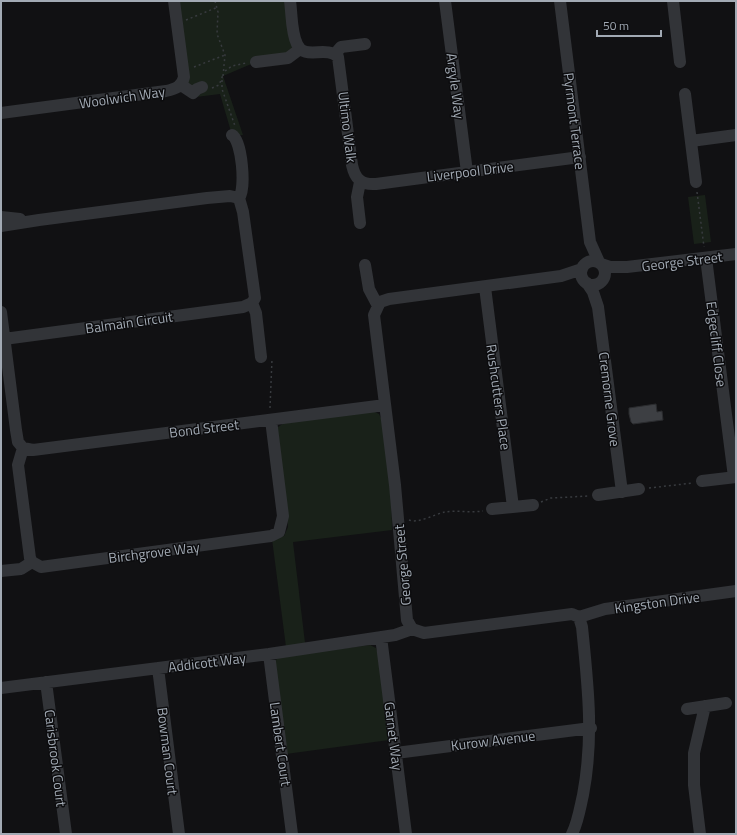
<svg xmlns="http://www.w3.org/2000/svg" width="737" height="835" font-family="'Titillium Web',sans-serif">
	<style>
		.green { fill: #192119 }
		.building { fill: #3d3f43; stroke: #2b2c2f }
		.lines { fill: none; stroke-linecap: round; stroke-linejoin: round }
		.path { stroke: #383b3f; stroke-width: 1.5; stroke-dasharray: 2 3; stroke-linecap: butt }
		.minor { stroke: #323438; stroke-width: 12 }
		.labels { text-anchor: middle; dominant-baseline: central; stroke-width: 3; stroke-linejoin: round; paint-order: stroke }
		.street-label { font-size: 14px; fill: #a2aab4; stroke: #0c0c0e }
	</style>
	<rect width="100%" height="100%" fill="#111113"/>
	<path class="green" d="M175 1H290L300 49 256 62 223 76 243 135H232L220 94 196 97 187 83Z
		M705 195 711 242 694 244 688 197Z
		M371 410 379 414 382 420 391 484 392 530 293 542 305 643 286 647 272 539 284 536 288 527 276 433 278 427 284 423Z
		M370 645 376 648 378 655 389 740 286 754 273 665 278 657Z"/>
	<path class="building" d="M656 404 657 412 662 411 663 420 633 424 631 422 629 414V408Z"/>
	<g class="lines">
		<path class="path" d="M215 1 218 12 217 34 225 55 223 76
			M186 20 218 7
			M194 67 225 55
			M225 71 232 66 246 63
			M222 80V89L235 126
			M212 88 219 85 223 75
			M697 192 704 247
			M270 408 272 359
			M649 488 693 483
			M541 502 551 498 589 496
			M409 520C418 524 435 514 445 512 457 510 470 513 483 511"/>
		<path class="minor" d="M290 1C292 14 291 32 297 44 304 61 326 45 338 57L352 165C355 179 361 185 376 184L580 157
			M445 1 467 172
			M560 1 590 242 599 262
			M673 1 680 62
			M335 54 341 47 365 44
			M256 62 288 58 300 49
			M181 85 193 93 197 89 202 87
			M685 94 696 182
			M1 113 166 91C175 89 182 87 184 77L174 1
			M232 135C242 141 246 188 239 198
			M691 141 736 135
			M1 217 20 219
			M360 223 357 197 360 182
			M1 226 39 220 207 198 230 196 239 198 243 212 255 298 252 303 243 307 4 339
			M706 258 734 477
			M581 273a12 12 0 1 1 24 0a12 12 0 1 1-24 0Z
			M601 264 610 267H627L736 254
			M365 265 369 289 378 306
			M587 283 593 292 598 307 622 492
			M485 287 513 507
			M252 303 256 313 261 357
			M1 312 16 430 18 442 23 448
			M23 448 18 465 30 558 32 562 41 567 271 536 279 532 283 516 271 420
			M23 448 33 450 385 405
			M702 481 736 477
			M598 495 639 489
			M492 509 533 505
			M1 571 21 569 32 562
			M579 617 605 609 736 591
			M381 637 406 834
			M269 654 292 834
			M158 668 179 834
			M46 682 66 834
			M1 688 269 654 395 635 412 629
			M687 709 726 703
			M396 753 591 728
			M572 834C578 822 580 808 583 795 594 737 588 686 582 627L579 617 572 614 424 633 412 629 407 620 395 485 374 315 380 302 389 299 561 276 582 269
			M700 834 694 785V753L705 706"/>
	</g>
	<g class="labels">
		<g class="street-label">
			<text transform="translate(456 86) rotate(83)">Argyle Way</text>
			<text transform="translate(122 97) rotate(-8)">Woolwich Way</text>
			<text transform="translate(575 121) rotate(83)">Pyrmont Terrace</text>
			<text transform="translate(348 127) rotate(83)">Ultimo Walk</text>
			<text transform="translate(470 171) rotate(-7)">Liverpool Drive</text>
			<text transform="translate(682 261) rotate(-7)">George Street</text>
			<text transform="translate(129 322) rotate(-8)">Balmain Circuit</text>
			<text transform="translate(717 344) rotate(83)">Edgecliff Close</text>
			<text transform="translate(499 397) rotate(82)">Rushcutters Place</text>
			<text transform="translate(610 399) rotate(83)">Cremorne Grove</text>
			<text transform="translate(204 428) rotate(-7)">Bond Street</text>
			<text transform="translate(154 552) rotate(-7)">Birchgrove Way</text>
			<text transform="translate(402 565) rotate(-95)">George Street</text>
			<text transform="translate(657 602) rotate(-8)">Kingston Drive</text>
			<text transform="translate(207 662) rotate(-7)">Addicott Way</text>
			<text transform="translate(394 736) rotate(83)">Garnet Way</text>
			<text transform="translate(493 740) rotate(-7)">Kurow Avenue</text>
			<text transform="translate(281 744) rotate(82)">Lambert Court</text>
			<text transform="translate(168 751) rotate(83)">Bowman Court</text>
			<text transform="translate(56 758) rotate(83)">Carisbrook Court</text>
		</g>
	</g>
	<rect width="737" height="835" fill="none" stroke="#a2aab4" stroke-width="4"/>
	<path d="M597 30v6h64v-6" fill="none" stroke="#a2aab4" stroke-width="2"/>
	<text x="603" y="30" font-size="12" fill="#a2aab4" stroke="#0c0c0e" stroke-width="3" paint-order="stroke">50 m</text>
</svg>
